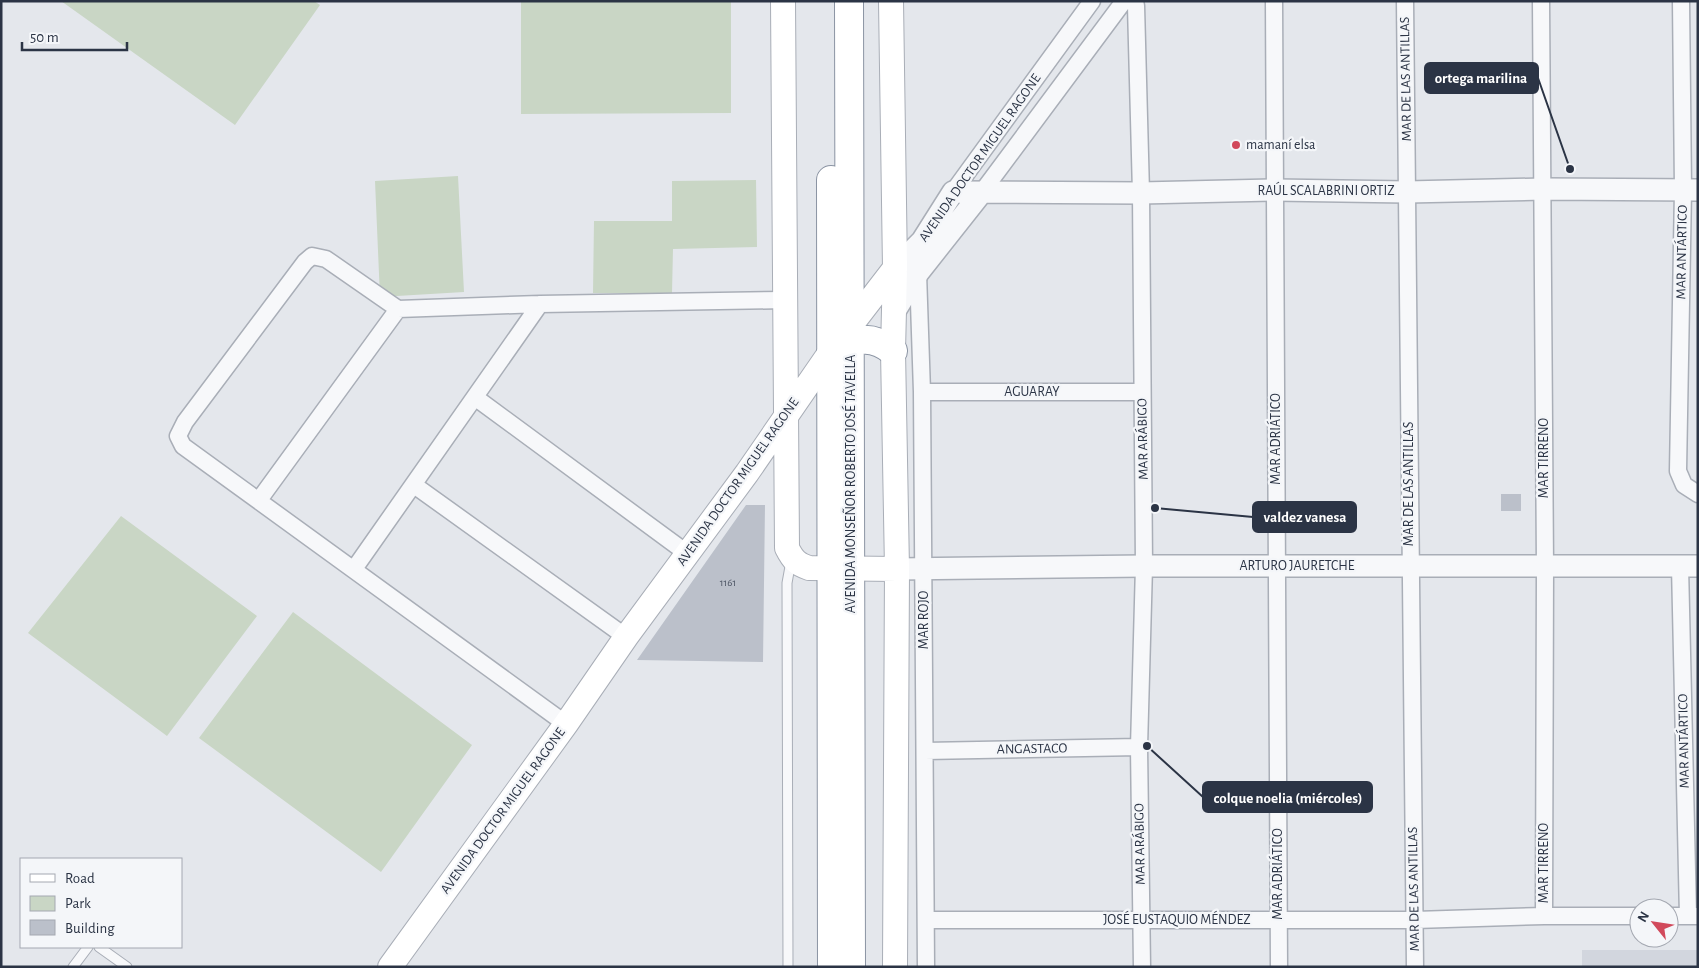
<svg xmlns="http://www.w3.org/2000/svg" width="1699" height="968" font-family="'Alegreya Sans',sans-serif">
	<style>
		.built { fill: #d2d6de }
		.green { fill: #c9d6c5 }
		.building { fill: #bbc0ca }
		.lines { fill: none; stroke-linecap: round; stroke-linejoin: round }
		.service-casing { stroke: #a9aeb7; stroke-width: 11 }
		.minor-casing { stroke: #a9aeb7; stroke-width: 19 }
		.tertiary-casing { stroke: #a9aeb7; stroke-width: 24 }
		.secondary-casing { stroke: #a9aeb7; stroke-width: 26 }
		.trunk-casing { stroke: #8b94a3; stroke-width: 30 }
		.service { stroke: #f7f8fa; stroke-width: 9 }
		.minor { stroke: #f7f8fa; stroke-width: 16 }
		.tertiary { stroke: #f7f8fa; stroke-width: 21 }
		.secondary { stroke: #fff; stroke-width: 24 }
		.trunk { stroke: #fff; stroke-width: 28 }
		.poi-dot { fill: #d1495b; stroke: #f4f6f9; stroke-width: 2 }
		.labels { text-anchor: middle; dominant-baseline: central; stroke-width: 4.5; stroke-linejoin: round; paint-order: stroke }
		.number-label { font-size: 11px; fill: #4f5766 }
		.street-label { font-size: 14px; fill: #2b3445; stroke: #f4f6f9 }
		.poi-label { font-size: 14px; fill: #2b3445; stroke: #f4f6f9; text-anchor: start }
		.leader { fill: none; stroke: #2b3445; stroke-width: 2 }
		.callout-dot { fill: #2b3445; stroke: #f4f6f9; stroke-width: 2 }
		.callout { fill: #2b3445; stroke: #2b3445; stroke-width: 2 }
		.callout-label { font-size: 15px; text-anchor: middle; font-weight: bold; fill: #fff }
	</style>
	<rect width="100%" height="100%" fill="#e4e7ec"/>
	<path class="built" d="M1582 950H1698V967H1582Z"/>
	<path class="green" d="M61 1H314L320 5 235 125Z
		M521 1H731V113L521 114Z
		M458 176 464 292 380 297 375 181Z
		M756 180 757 247 673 249 672 293H593L594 221H672V181Z
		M121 516 257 616 167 736 28 633Z
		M293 612 472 745 381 872 199 738Z"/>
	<path class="building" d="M1501 494H1521V511H1501Z
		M746 505H765L763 662 637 660Z"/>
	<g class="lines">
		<g class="service-casing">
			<path id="service" d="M99 947 127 967
				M73 967 88 947
				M788 967 787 583 791 561"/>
		</g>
		<g class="minor-casing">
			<path id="minor" d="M1135 1 1136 6 1141 193 1144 566 1139 747 1142 967
				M1274 1 1279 967
				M1405 1 1415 967
				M1541 1 1545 567 1544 916
				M1681 1 1683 190 1678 471 1684 485 1698 494
				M953 192 1092 1
				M982 192 1124 1
				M918 273 922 392 926 967
				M922 392H1142
				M476 398 688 554
				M414 485 626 637
				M259 500 398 309
				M1680 566 1688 916
				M354 569 540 304
				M566 724 183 446 178 436 185 422 305 262 312 256 326 259 398 309 540 304 785 300
				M925 751 1139 747
				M1669 916H1698
				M926 920H1415L1544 916H1639"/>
		</g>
		<g class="tertiary-casing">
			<path id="tertiary" d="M895 268 922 241 953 192 1141 193 1275 190 1407 192 1543 189 1698 190
				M895 311 918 273 982 192
				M897 569 1144 566H1698"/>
		</g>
		<g class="secondary-casing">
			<path id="secondary" d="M783 1 787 548C793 560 797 564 809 568L897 569
				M891 1 895 268 893 351 897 569 895 967
				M390 967 566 724 626 637 747 473 831 351 895 268"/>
		</g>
		<g class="trunk-casing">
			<path id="trunk" d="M849 1 851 967
				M831 180 832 967
				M835 349C858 338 872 335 893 351"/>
		</g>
		<use href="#service" class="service"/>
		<use href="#minor" class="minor"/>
		<use href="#tertiary" class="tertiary"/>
		<use href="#secondary" class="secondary"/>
		<use href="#trunk" class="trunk"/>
	</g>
	<circle class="poi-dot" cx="1236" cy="145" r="5"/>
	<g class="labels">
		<g class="number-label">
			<text x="728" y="582">1161</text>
		</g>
		<g class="street-label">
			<text transform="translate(1406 79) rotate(-91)">MAR DE LAS ANTILLAS</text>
			<text transform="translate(980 158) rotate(-55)">AVENIDA DOCTOR MIGUEL RAGONE</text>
			<text x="1326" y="191">RAÚL SCALABRINI ORTIZ</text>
			<text transform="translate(1682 252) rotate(-89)">MAR ANTÁRTICO</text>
			<text x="1032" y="392">AGUARAY</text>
			<text transform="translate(1143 439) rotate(-91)">MAR ARÁBIGO</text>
			<text transform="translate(1276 439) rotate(-90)">MAR ADRIÁTICO</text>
			<text transform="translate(1544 458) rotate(-90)">MAR TIRRENO</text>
			<text transform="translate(738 482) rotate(-55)">AVENIDA DOCTOR MIGUEL RAGONE</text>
			<text transform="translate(851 484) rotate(-90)">AVENIDA MONSEÑOR ROBERTO JOSÉ TAVELLA</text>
			<text transform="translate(1409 484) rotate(-90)">MAR DE LAS ANTILLAS</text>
			<text x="1297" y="566">ARTURO JAURETCHE</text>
			<text transform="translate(924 620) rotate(-90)">MAR ROJO</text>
			<text transform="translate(1684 741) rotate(-91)">MAR ANTÁRTICO</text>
			<text transform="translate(1032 749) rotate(-1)">ANGASTACO</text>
			<text transform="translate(503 811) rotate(-54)">AVENIDA DOCTOR MIGUEL RAGONE</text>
			<text transform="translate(1140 844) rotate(-91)">MAR ARÁBIGO</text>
			<text transform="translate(1544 863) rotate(-90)">MAR TIRRENO</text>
			<text transform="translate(1278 874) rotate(-90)">MAR ADRIÁTICO</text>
			<text transform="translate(1414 889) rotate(-91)">MAR DE LAS ANTILLAS</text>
			<text x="1177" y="920">JOSÉ EUSTAQUIO MÉNDEZ</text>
		</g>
		<g class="poi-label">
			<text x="1246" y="145">mamaní elsa</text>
		</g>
	</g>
	<path class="leader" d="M1570 169L1538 78M1155 508L1253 517M1147 746L1203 797"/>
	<g class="callout-dot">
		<circle cx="1570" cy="169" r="5"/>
		<circle cx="1155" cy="508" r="5"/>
		<circle cx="1147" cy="746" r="5"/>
	</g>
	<g class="callout">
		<rect x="1425" y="63" width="113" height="30" rx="5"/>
		<rect x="1253" y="502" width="103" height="30" rx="5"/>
		<rect x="1203" y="782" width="169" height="30" rx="5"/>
	</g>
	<g class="callout-label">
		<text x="1481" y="83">ortega marilina</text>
		<text x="1305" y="522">valdez vanesa</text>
		<text x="1288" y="803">colque noelia (miércoles)</text>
	</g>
	<rect width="1699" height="968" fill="none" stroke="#2b3445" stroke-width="5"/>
	<rect x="20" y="858" width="162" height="90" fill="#f4f6f9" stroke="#a4a8b1"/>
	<rect x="30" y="874" width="25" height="8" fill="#ffffff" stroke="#a4a8b1"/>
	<text x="65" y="883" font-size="15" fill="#2b3445">Road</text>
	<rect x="30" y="896" width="25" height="15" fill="#c9d6c5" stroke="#a4a8b1"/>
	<text x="65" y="908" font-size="15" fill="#2b3445">Park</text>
	<rect x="30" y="920" width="25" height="15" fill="#bbc0ca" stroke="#a4a8b1"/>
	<text x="65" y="933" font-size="15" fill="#2b3445">Building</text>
	<g transform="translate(1654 923) rotate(300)"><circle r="24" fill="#f4f6f9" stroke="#a4a8b1"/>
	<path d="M0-4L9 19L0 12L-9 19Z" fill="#d1495b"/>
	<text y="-8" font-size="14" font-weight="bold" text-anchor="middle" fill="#2b3445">N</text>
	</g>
	<path d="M22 42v8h105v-8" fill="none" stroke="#2b3445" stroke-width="2.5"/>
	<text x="30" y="42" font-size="15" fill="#2b3445" stroke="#f4f6f9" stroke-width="4" paint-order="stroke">50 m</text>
</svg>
